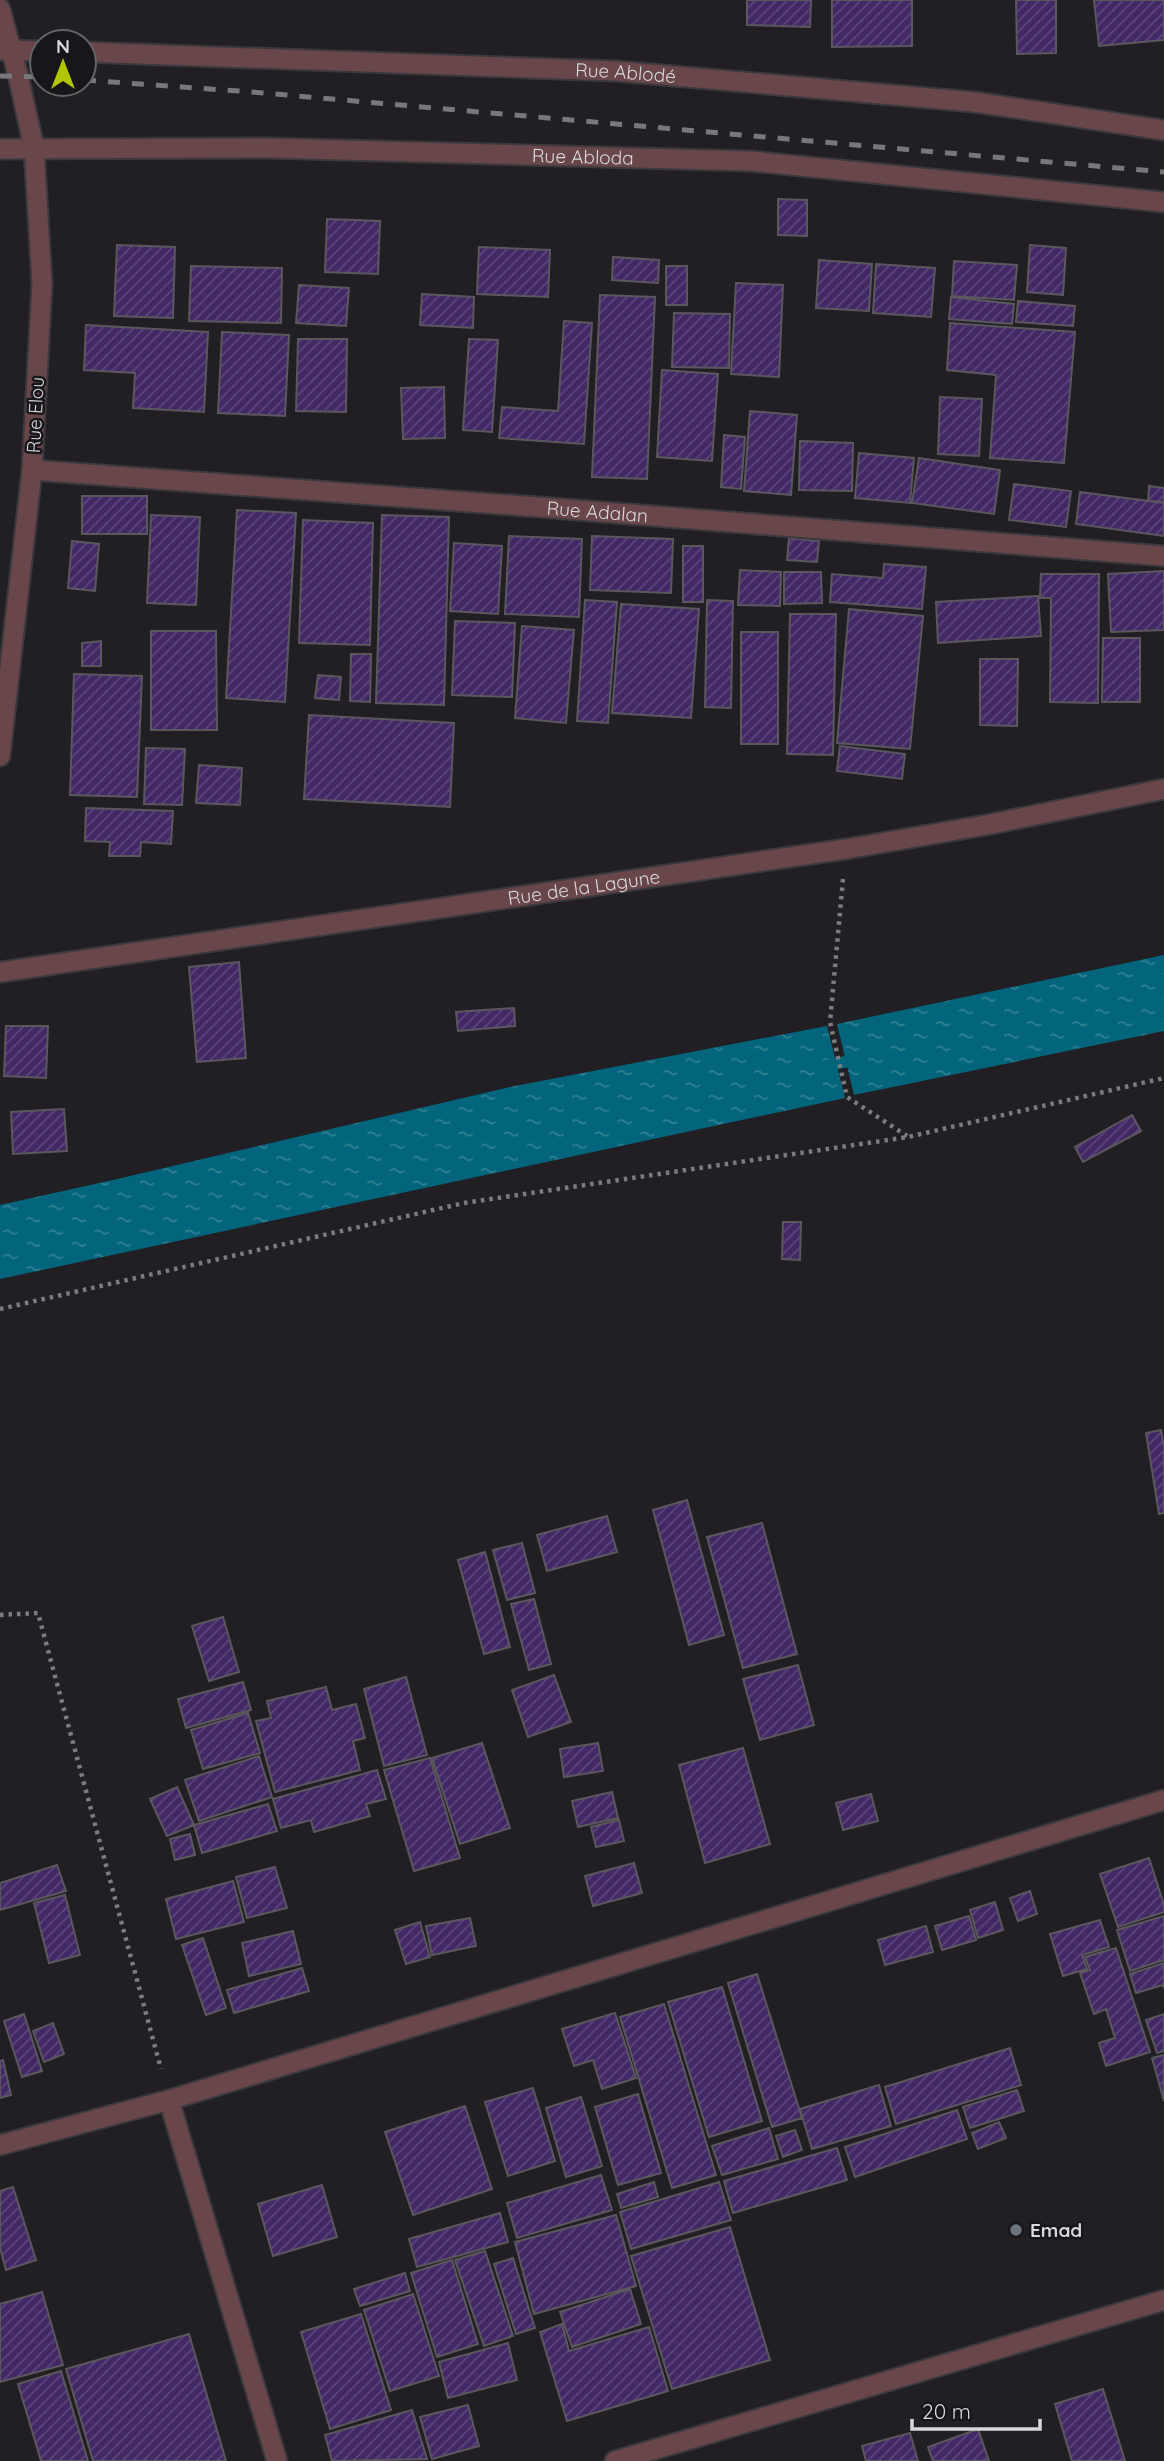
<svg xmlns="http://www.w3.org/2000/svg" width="1164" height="2461" font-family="Quicksand,sans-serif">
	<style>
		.water { fill: url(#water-ripples) }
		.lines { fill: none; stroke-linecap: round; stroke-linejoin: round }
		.stream { stroke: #03657c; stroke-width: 12 }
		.building { fill: url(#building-hatch); stroke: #5a585d; stroke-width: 2 }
		.minor-casing { stroke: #3b393d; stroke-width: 23 }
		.path { stroke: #7c7b7e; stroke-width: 4.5; stroke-dasharray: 3.5 5; stroke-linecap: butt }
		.minor { stroke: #69464a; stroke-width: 19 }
		.rail { stroke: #78777b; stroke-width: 5; stroke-dasharray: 12 12; stroke-linecap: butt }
		.worship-dot { fill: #6b7280; stroke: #18161a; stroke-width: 2.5 }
		.labels { text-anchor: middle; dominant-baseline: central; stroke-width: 5; stroke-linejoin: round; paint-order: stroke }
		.street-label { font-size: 19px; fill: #d8d8da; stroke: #18161a }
		.poi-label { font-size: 19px; font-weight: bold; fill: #d8d8da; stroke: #18161a; text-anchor: start }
	</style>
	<defs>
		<pattern id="water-ripples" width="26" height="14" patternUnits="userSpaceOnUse" patternTransform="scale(1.75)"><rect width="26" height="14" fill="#03657c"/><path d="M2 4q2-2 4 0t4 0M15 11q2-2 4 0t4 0" fill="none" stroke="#338194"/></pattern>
		<pattern id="building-hatch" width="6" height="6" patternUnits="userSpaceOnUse" patternTransform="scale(1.75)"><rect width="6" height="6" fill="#432866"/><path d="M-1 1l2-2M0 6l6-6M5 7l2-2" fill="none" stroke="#5d467b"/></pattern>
	</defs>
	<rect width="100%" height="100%" fill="#211f24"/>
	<path class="water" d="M1164 955V1031L854 1095 837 1024Z
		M827 1026 845 1098 0 1279V1205L113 1180 510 1087Z"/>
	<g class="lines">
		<path class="stream" d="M822 1067 862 1058"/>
	</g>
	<path class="building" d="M747 0H811L810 27 747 25Z
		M832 0H912V46L832 47Z
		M1016 0H1056V53L1017 54Z
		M1094 0H1164V40L1099 46Z
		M778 199 807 200V236L778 235Z
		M327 219 380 221 378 274 325 272Z
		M117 245 175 247 173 318 114 316Z
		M1030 245 1066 248 1063 295 1027 292Z
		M479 247 550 250 548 297 477 294Z
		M613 257 659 260 658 283 612 280Z
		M819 260 872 264 869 311 816 308Z
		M954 261 1017 265 1014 300 952 296Z
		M876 264 935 268 931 317 873 313Z
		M191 266 282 268 281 323 189 321Z
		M666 266H687V305H666Z
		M736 283 783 285 779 377 731 374Z
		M299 285 349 288 346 326 296 323Z
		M422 294 474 297 473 328 420 325Z
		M600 295 655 297 647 479 592 477Z
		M951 297 1014 304 1012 324 949 319Z
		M1018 301 1075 306 1073 326 1016 322Z
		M674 313 730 314 729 368 672 367Z
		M564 321 592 323 584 444 499 438 502 407 558 411Z
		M950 323 1075 332 1064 463 990 458 996 375 947 370Z
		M86 325 208 332 204 412 133 408 135 373 84 370Z
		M222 332 289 335 285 416 218 413Z
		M298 339H347L346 412 296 411Z
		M469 339 498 340 492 432 463 430Z
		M662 370 718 374 712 461 657 457Z
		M444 387 445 438 403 439 401 388Z
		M940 397 982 399 979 456 938 454Z
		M750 411 797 415 791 495 744 491Z
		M724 435 745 437 741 489 721 487Z
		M800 441 853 443 852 491 799 490Z
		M859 453 914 458 910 503 855 498Z
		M919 458 1000 470 994 514 912 503Z
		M1014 484 1071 491 1066 527 1009 520Z
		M1149 486 1164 488V502L1148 501Z
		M1080 492 1164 503V536L1076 524Z
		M82 496H147V534H82Z
		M237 510 296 513 285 702 226 698Z
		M151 515 200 517 196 605 147 603Z
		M382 515 449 517 444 705 376 703Z
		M303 520 373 523 370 645 299 643Z
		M509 536 582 539 579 617 505 614Z
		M592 536 673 539 671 593 590 590Z
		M789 538 819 541 817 562 787 560Z
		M72 541 99 544 95 591 68 588Z
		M454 543 502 546 498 614 450 611Z
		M683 546H703V602H683Z
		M884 564 926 567 922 609 830 602 832 574 883 578Z
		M740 570 781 572 780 606 738 605Z
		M1164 571V630L1111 632 1108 574Z
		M784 572H821L822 603 784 604Z
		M1041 574H1099L1098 703 1050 702 1051 598H1040Z
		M1038 596 1041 636 938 643 936 602Z
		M585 600 617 602 608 723 577 721Z
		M707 600 733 601 731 708 705 707Z
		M621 604 699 609 691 718 612 713Z
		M849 609 923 616 910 749 837 743Z
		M790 614H836L833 755 787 754Z
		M455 621 515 623 512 697 452 695Z
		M522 626 574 630 566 723 515 718Z
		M151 631H216L217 730H151Z
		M741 632H778V744H741Z
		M1103 638H1140V702H1102Z
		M101 641V666H82V643Z
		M351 654H371L370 702 350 701Z
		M980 659H1018L1017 726 980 725Z
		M74 674 142 676 137 797 70 795Z
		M318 675 341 677 339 700 315 698Z
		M309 715 454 723 450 807 304 799Z
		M840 746 905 754 902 779 837 771Z
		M146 748 185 749 182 805 144 804Z
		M199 765 242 768 240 805 196 803Z
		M86 808 173 811 171 844 141 842 140 856H109L110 842 85 841Z
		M239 962 246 1058 197 1062 189 967Z
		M514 1008 515 1026 458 1031 456 1012Z
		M6 1026H48L46 1078 4 1076Z
		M64 1109 67 1151 13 1154 11 1112Z
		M1132 1115 1141 1131 1083 1162 1075 1147Z
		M783 1222H801L800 1260 782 1259Z
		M1161 1430 1164 1447V1513L1159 1514 1146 1433Z
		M687 1500 724 1635 689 1645 653 1510Z
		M607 1516 617 1552 547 1571 537 1535Z
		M762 1523 797 1654 743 1668 707 1537Z
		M522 1543 535 1593 507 1600 493 1550Z
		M485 1552 510 1647 484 1654 458 1560Z
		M534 1599 551 1664 529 1670 511 1604Z
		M223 1617 239 1672 209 1681 192 1626Z
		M798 1665 814 1725 760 1740 743 1679Z
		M554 1675 571 1722 528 1737 512 1690Z
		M406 1677 427 1755 384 1766 364 1689Z
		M243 1682 251 1710 186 1728 178 1699Z
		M326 1687 332 1710 356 1704 365 1738 353 1741 360 1770 275 1792 256 1721 271 1718 267 1701Z
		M248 1713 260 1753 203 1769 191 1730Z
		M482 1743 510 1828 460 1844 432 1758Z
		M598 1743 603 1771 564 1777 560 1749Z
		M743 1748 770 1844 705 1863 679 1765Z
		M259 1756 272 1797 199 1821 185 1780Z
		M430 1758 460 1858 414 1871 384 1770Z
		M377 1770 386 1799 366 1804 370 1816 314 1832 311 1820 281 1828 273 1799Z
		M177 1787 194 1825 167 1836 150 1799Z
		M612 1792 618 1818 578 1827 572 1801Z
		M871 1794 878 1821 843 1830 836 1803Z
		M268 1804 277 1831 202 1853 194 1825Z
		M619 1820 624 1841 596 1847 591 1827Z
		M190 1834 195 1855 175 1860 170 1839Z
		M1149 1858 1164 1905V1912L1118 1927 1100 1874Z
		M634 1863 642 1893 593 1906 585 1876Z
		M57 1865 66 1891 0 1910V1883Z
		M275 1867 287 1908 247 1918 236 1877Z
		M233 1881 244 1922 176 1939 166 1899Z
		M1030 1891 1037 1914 1018 1921 1010 1898Z
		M65 1895 80 1955 49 1963 34 1903Z
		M995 1902 1003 1930 978 1938 970 1910Z
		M969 1916 976 1940 942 1950 935 1926Z
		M1164 1916V1960L1130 1971 1117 1930Z
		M470 1918 476 1946 432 1955 426 1926Z
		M1100 1920 1109 1947 1082 1955 1087 1969 1063 1976 1050 1934Z
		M420 1922 430 1957 406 1964 395 1930Z
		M926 1926 933 1952 885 1965 878 1940Z
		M293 1931 301 1964 249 1976 242 1943Z
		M203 1938 226 2008 206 2015 182 1945Z
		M1116 1948 1150 2052 1106 2066 1099 2043 1115 2038 1106 2009 1094 2014 1080 1973 1090 1970 1085 1957Z
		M1164 1963V1988L1163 1985 1136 1993 1130 1974Z
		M302 1968 309 1991 234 2013 227 1990Z
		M757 1974 802 2118 772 2127 728 1983Z
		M722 1987 762 2121 709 2137 668 2002Z
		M664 2004 716 2175 672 2188 620 2017Z
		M615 2013 636 2078 602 2089 593 2060 574 2066 562 2029Z
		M24 2014 42 2071 22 2077 4 2021Z
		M1164 2014V2051L1157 2053 1146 2020Z
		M53 2023 64 2054 44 2062 33 2031Z
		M1010 2048 1021 2085 896 2124 885 2087Z
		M1164 2055V2101L1152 2058Z
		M3 2060 11 2095 0 2098V2061Z
		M879 2085 891 2126 812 2149 800 2109Z
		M533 2088 555 2161 508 2176 485 2102Z
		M1017 2090 1024 2111 970 2128 963 2107Z
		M638 2094 661 2173 618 2185 595 2107Z
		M581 2097 602 2166 566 2177 546 2108Z
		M465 2106 492 2189 413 2215 385 2132Z
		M957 2110 967 2139 855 2177 845 2147Z
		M999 2122 1006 2138 978 2149 972 2133Z
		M769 2128 778 2159 722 2175 712 2146Z
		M795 2130 802 2150 783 2157 776 2136Z
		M837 2148 847 2180 733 2213 724 2181Z
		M601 2175 612 2210 517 2238 507 2203Z
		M654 2182 658 2197 621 2208 617 2194Z
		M719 2182 731 2220 631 2249 620 2212Z
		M322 2185 337 2237 273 2256 258 2204Z
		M13 2187 36 2260 6 2270 0 2248V2191Z
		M500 2213 508 2242 417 2267 409 2239Z
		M616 2215 636 2286 534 2314 515 2242Z
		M730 2227 770 2360 672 2389 631 2256Z
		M485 2251 513 2336 484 2346 455 2260Z
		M513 2258 535 2328 516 2334 494 2264Z
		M452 2260 478 2344 437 2357 411 2273Z
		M405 2273 410 2291 360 2306 354 2289Z
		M630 2289 641 2324 572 2347 560 2312Z
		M42 2292 63 2365 0 2382V2304Z
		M413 2294 439 2376 390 2391 364 2310Z
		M361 2314 391 2410 330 2429 301 2332Z
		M562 2324 569 2351 649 2327 668 2391 567 2421 540 2332Z
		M189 2334 226 2461H93L66 2369Z
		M508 2343 517 2380 448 2398 439 2362Z
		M61 2371 88 2461H41L18 2384Z
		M1103 2389 1125 2461H1072L1055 2404Z
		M468 2405 479 2446 432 2459 420 2417Z
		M412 2410 427 2459 332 2461 325 2435Z
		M978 2429 989 2461H933L928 2447Z
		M910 2433 918 2461H866L862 2446Z"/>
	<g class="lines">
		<g class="minor-casing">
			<g id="minor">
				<path d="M0 9 18 75 34 148 42 284 32 470 0 756"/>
				<path d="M0 50 42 51"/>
				<path id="s1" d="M84 52 616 71 974 102 1164 130"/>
				<path id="s2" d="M0 149 268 148 750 161 1164 202"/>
				<path id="s3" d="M32 470 552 508 1164 556"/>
				<path id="s4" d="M0 972 846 849 986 825 1164 789"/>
				<path d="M169 2100 277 2461"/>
				<path d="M0 2145 169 2100 1164 1800"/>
				<path d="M615 2461 1164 2300"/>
			</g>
		</g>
		<path class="path" d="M843 879 830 1022 847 1097 907 1136
			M0 1309 464 1203 908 1137 1164 1078
			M0 1615 38 1613 161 2069"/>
		<use href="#minor" class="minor"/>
		<path class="rail" d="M0 76 42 77
			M84 80 252 92 1164 172"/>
	</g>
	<circle class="worship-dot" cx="1016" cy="2230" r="7"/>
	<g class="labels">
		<g class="street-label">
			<text stroke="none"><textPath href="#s1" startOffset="542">Rue Ablodé</textPath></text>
			<text stroke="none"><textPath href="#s2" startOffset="583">Rue Abloda</textPath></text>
			<text transform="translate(35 415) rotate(-87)">Rue Elou</text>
			<text stroke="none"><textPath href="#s3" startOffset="567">Rue Adalan</textPath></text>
			<text stroke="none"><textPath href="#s4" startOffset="590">Rue de la Lagune</textPath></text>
		</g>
		<g class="poi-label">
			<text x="1030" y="2230">Emad</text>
		</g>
	</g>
	<g transform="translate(63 63)"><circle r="33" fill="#18161a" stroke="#656467" stroke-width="2"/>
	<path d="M0-5L12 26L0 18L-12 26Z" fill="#afc506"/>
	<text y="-10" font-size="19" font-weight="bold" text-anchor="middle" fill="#d8d8da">N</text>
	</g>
	<path d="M912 2419v10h128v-10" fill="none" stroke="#d8d8da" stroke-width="3.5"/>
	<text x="922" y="2419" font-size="21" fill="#d8d8da" stroke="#18161a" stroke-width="5" paint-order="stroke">20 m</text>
</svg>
